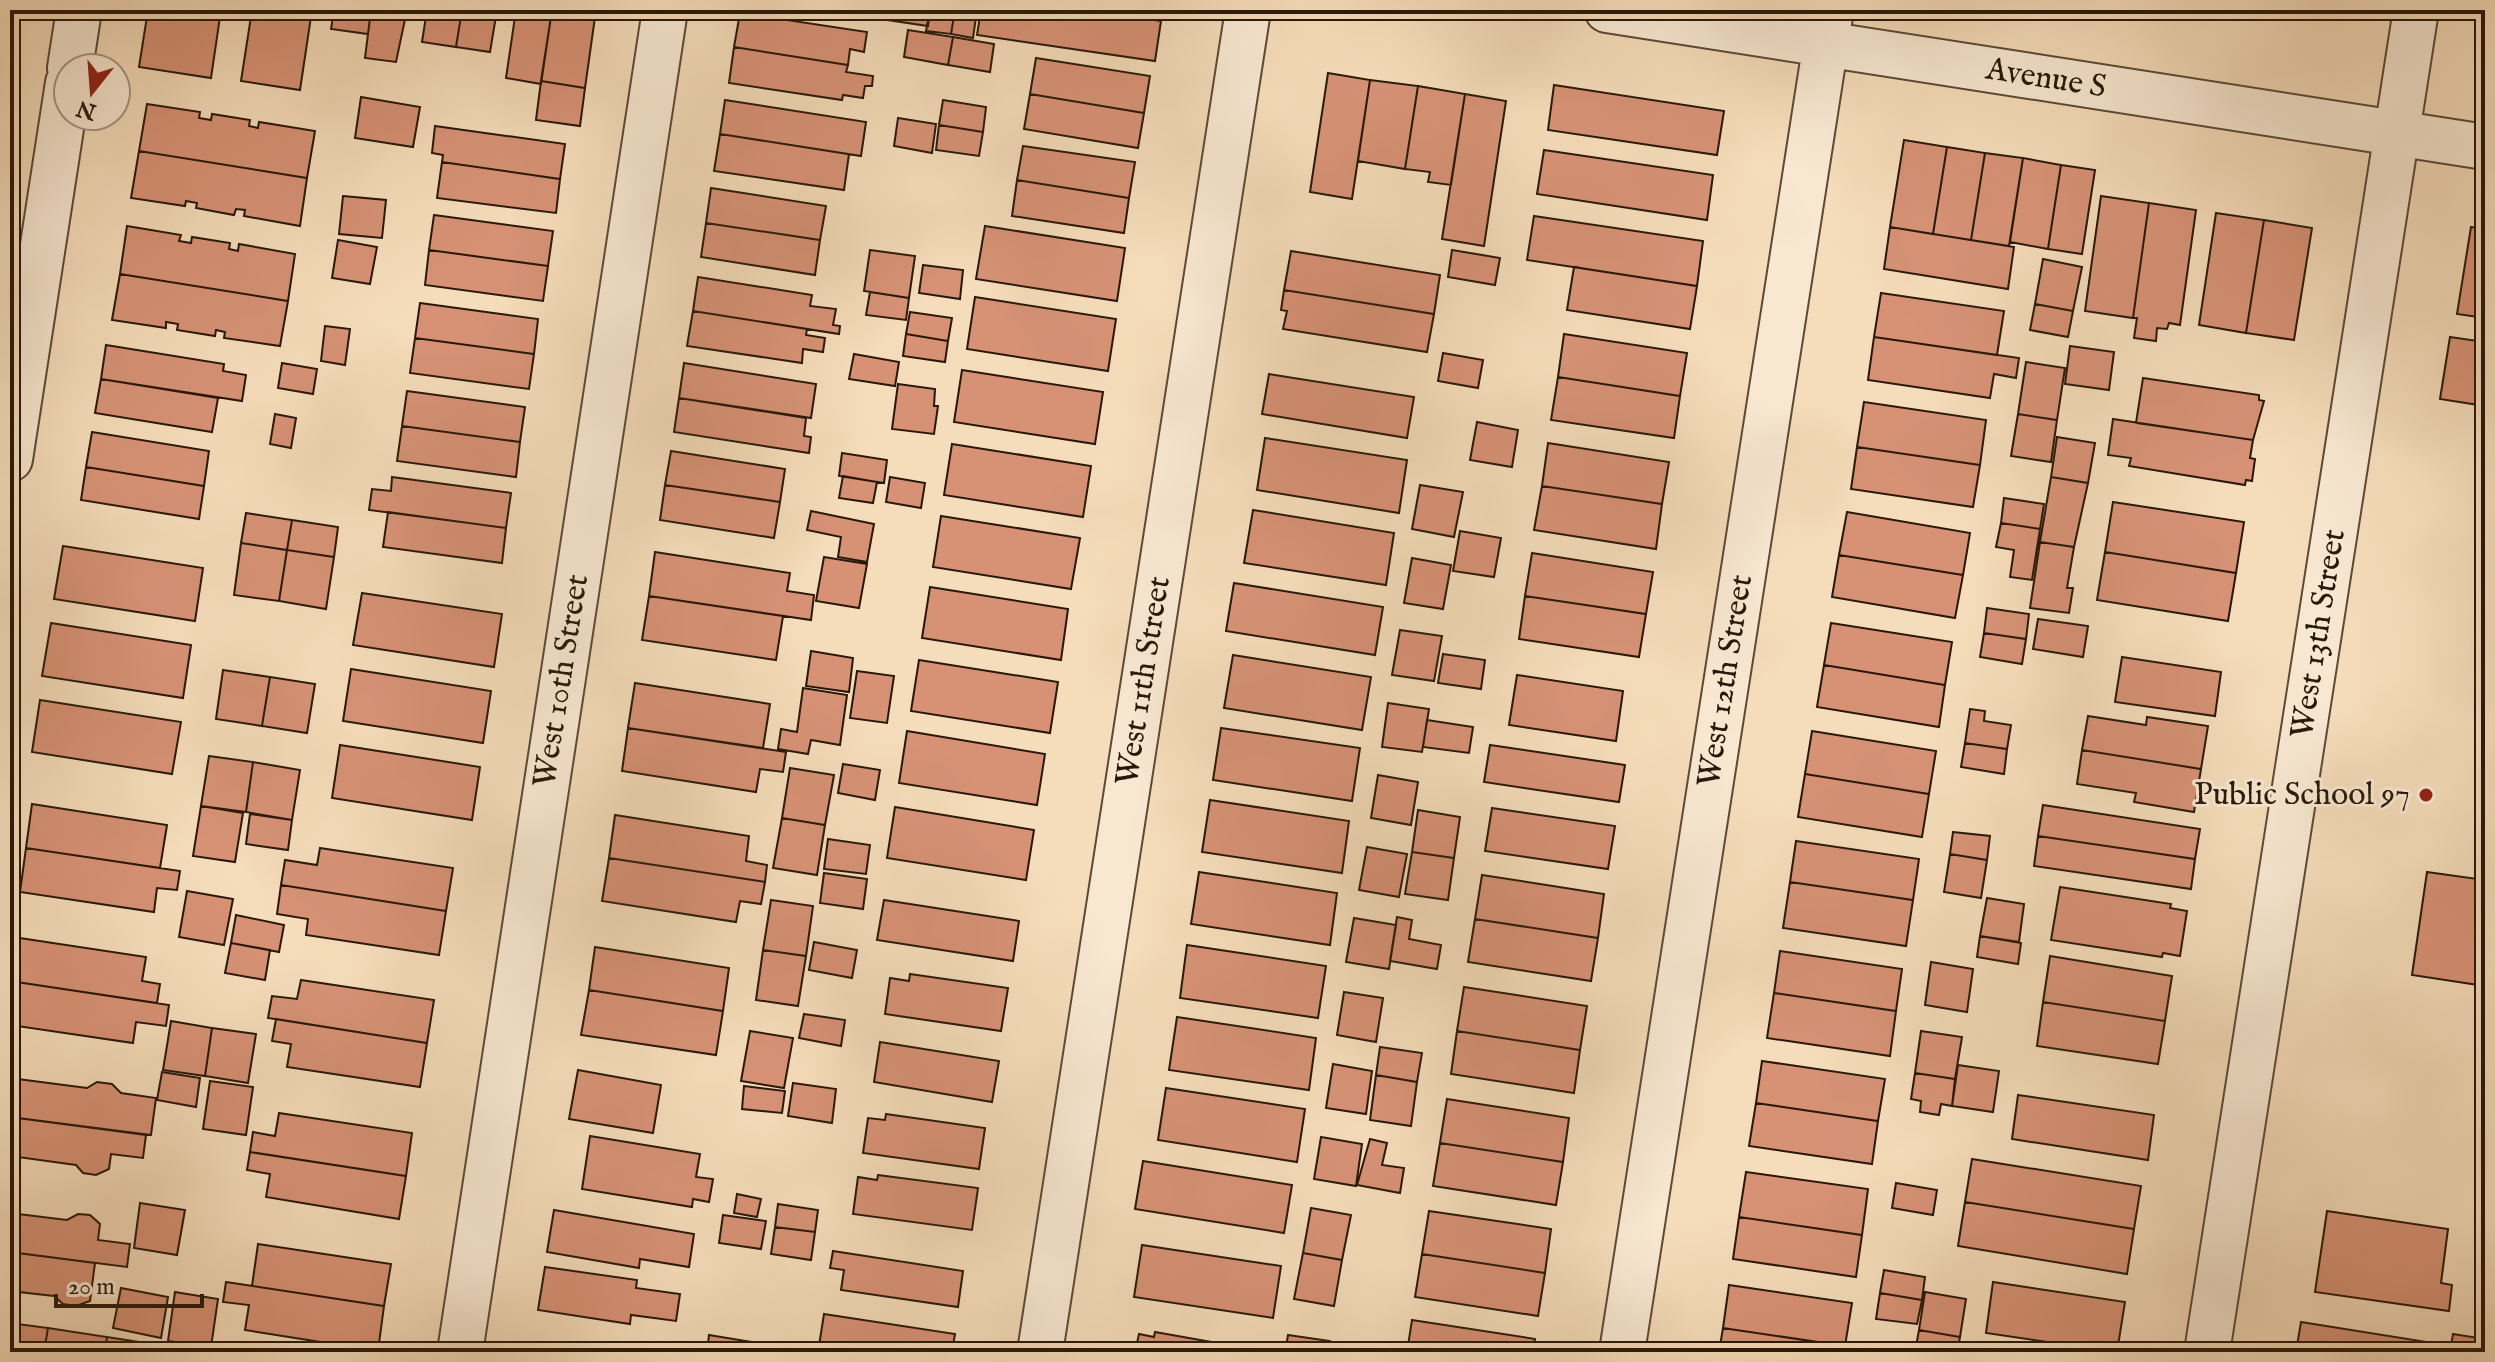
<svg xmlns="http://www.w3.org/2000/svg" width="2495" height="1362" font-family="'IM FELL English',serif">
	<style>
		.building { fill: #d79276; stroke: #29180a; stroke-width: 2 }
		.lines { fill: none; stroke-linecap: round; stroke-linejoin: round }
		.street-casing { stroke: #5c4936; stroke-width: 48 }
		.street { stroke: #f8e8d2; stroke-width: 44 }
		.poi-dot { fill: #8f2418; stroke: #f8e8d2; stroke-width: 3 }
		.labels { text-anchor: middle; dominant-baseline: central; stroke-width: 6; stroke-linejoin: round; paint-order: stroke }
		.street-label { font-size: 32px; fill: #29180a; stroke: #f8e8d2 }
		.poi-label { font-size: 32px; fill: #29180a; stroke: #f8e8d2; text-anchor: end }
	</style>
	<rect width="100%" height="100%" fill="#f5dcba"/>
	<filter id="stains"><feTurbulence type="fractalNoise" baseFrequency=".0025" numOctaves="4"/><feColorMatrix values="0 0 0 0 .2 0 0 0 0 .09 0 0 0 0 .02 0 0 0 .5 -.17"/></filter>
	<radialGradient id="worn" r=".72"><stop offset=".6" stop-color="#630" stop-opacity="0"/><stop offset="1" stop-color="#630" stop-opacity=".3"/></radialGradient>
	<path class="building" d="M148 10H221L211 78 139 67Z
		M252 10H312L300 90 241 81Z
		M334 10H371L368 34 331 29Z
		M371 10H407L396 62 365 58Z
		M427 10H462L456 47 422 42Z
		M462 10H497L490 52 456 47Z
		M516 10H552L541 84 506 78Z
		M552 10H596L585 88 541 81Z
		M820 10H930L928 26Z
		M930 10H955L951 34 926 31Z
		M955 10H977L973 38 951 34Z
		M981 10H1087L1161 21 1155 61 977 35Z
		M740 13 867 32 864 52 850 49 848 65 734 47Z
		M908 30 953 37 948 65 904 57Z
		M953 37 994 44 990 72 948 65Z
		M734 47 848 65 846 72 873 76 872 86H865L863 98 843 95 842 100 729 83Z
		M1036 58 1150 76 1144 113 1030 94Z
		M1328 73 1370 80 1352 199 1310 192Z
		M1370 80 1418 86 1405 169 1358 161Z
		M541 81 585 88 580 126 536 120Z
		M1554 85 1724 111 1717 155 1548 130Z
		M1418 86 1465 94 1451 185 1428 182 1430 172 1405 169Z
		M1030 94 1144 113 1138 148 1024 129Z
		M1465 94 1506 101 1484 246 1442 239Z
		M361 97 420 107 413 147 355 138Z
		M725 100 866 122 861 156 720 134Z
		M943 100 986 107 983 132 939 125Z
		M147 104 200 112 199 118 211 120 212 114 250 120 249 126 258 128 259 122 315 131 307 178 139 151Z
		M898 118 936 124 932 153 894 146Z
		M939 125 983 132 979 156 936 150Z
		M435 126 565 144 560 179 442 162 443 155 432 153Z
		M720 134 849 154 844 190 714 171Z
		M1904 140 1947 147 1933 234 1890 227Z
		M1023 146 1135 162 1129 198 1017 180Z
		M1947 147 1985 153 1971 240 1933 234Z
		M1544 150 1713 175 1707 220 1537 194Z
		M139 151 307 178 300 226 244 216 245 210 236 209 234 215 196 208 197 203 186 201 185 206 131 198Z
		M1985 153 2023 158 2009 246 1971 240Z
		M2023 158 2061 165 2048 249 2010 242Z
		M442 162 560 179 556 213 437 198Z
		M2061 165 2095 170 2082 254 2048 249Z
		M1017 180 1129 198 1124 233 1012 216Z
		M711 188 826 206 820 240 706 223Z
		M343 196 386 200 382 238 339 234Z
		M2101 196 2149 203 2133 318 2085 311Z
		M2149 203 2196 210 2180 325 2169 323 2167 329 2157 328 2156 341 2134 338 2137 318H2133Z
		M2216 213 2264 220 2246 333 2199 325Z
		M434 215 553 231 548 266 429 250Z
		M1534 216 1703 241 1697 286 1527 260Z
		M2264 220 2312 228 2294 340 2246 333Z
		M706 223 820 240 815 275 701 257Z
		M127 226 181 235 179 241 191 243 192 237 230 243 229 249 238 251 239 244 295 254 288 301 120 274Z
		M985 226 1125 248 1117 301 976 279Z
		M1890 227 2014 247 2008 289 1884 269Z
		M2471 227 2485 229V318L2457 314Z
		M338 240 377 247 370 284 332 278Z
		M429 250 548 266 543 301 425 285Z
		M870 250 915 256 909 298 864 291Z
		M1452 250 1500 258 1495 285 1448 277Z
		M1291 251 1440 275 1434 314 1284 290Z
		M2043 259 2082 267 2073 311 2035 304Z
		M923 265 963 270 960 299 919 293Z
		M1574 267 1697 286 1690 329 1567 310Z
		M120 274 288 301 280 346 224 338 225 332 216 330 215 336 177 330 178 324 166 322V328L112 320Z
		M698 277 812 295 810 306 836 309 833 325 840 326 839 334 693 311Z
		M1284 290 1434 314 1427 352 1283 329 1287 311 1281 310Z
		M870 292 909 298 906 320 866 315Z
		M1881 293 2004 311 1997 355 1874 337Z
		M975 297 1116 319 1108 371 967 349Z
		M420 303 538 319 534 354 415 338Z
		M2035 304 2073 311 2068 337 2030 330Z
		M693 311 807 329 806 335 825 338 823 352 803 349 802 363 687 346Z
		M910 312 952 318 948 341 906 334Z
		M325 326 350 329 345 365 321 361Z
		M906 334 948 341 945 362 903 356Z
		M1564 334 1687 353 1680 396 1558 377Z
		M1874 337 2019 358 2016 378 1994 374 1990 398 1868 380Z
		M2450 337 2485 342V406L2440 399Z
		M415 338 534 354 529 389 410 373Z
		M106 345 224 364 223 371 246 375 242 401 101 379Z
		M2070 346 2114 352 2109 390 2065 384Z
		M1443 353 1483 360 1478 388 1438 381Z
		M854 354 899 362 895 386 849 379Z
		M2026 362 2065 368 2057 420 2018 414Z
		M282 363 317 369 313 394 278 388Z
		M684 363 816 384 811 418 679 398Z
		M962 370 1103 392 1095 444 954 422Z
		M1269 374 1414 397 1407 438 1262 414Z
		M1558 377 1680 396 1674 438 1551 420Z
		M2143 378 2259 395V400L2264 401 2253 440 2136 423Z
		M101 379 218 398 212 432 95 413Z
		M898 384 935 389 934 406H938L934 434 892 429Z
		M407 391 525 407 520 442 402 426Z
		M679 398 806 418 804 436 811 437 809 453 674 432Z
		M1864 402 1986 420 1980 465 1857 447Z
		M275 414 296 418 291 448 270 444Z
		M2018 414 2057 420 2051 462 2011 456Z
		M2113 419 2253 440 2250 458 2255 459 2252 481 2246 480 2245 485 2129 466 2131 458 2108 455Z
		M1477 422 1518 430 1512 467 1470 460Z
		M402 426 520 442 516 477 397 461Z
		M92 432 209 451 204 486 86 467Z
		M2057 437 2095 443 2088 483 2051 477Z
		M1265 438 1407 460 1399 513 1257 490Z
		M1548 443 1669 462 1662 504 1542 486Z
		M952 444 1091 466 1083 517 944 495Z
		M1857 447 1980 465 1973 507 1851 489Z
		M671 451 785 469 780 502 665 485Z
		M842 453 887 460 884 483 839 476Z
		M86 467 204 486 199 519 81 500Z
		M843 476 877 482 873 503 839 498Z
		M392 477 511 493 506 528 369 510 372 489 391 491Z
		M890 477 925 483 921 508 886 502Z
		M2051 477 2088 483 2074 547 2040 542Z
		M665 485 780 502 774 538 660 520Z
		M1420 485 1463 492 1454 537 1412 529Z
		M1542 486 1662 504 1656 549 1534 530Z
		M2004 498 2044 504 2040 529 2001 523Z
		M2113 502 2244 522 2236 573 2105 552Z
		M1253 510 1394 533 1386 585 1244 563Z
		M811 511 874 524 867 562 838 557 841 537 807 530Z
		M388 512 506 528 502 563 383 547Z
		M1847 512 1970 533 1963 575 1839 555Z
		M246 513 292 520 287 550 241 543Z
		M941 516 1080 538 1071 589 933 567Z
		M292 520 338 527 334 557 287 550Z
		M2001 523 2040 529 2032 580 2010 577 2014 550 1996 547Z
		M1460 531 1501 538 1494 577 1453 571Z
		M2040 542 2074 547 2067 588H2073L2069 613 2030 608Z
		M241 543 287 550 279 601 234 595Z
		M63 546 203 568 195 621 54 599Z
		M287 550 334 557 326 609 279 601Z
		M655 552 790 573 787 591 814 595 811 620 649 596Z
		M2105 552 2236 573 2228 621 2097 600Z
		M1532 553 1653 572 1646 614 1525 596Z
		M1839 555 1963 575 1955 618 1832 597Z
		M824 557 867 564 859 608 816 601Z
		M1412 558 1451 565 1443 609 1404 603Z
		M1234 583 1383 607 1375 655 1226 631Z
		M930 587 1068 609 1061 660 922 638Z
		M362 593 502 614 494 667 353 645Z
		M649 596 783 616 776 660 642 640Z
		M1525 596 1646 614 1639 657 1519 639Z
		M1987 608 2029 614 2026 639 1984 633Z
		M2038 619 2088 626 2083 657 2033 649Z
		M51 623 191 645 183 698 42 676Z
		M1831 623 1952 642 1945 685 1824 665Z
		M1400 630 1442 636 1434 681 1392 675Z
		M1984 633 2026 639 2022 664 1980 657Z
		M811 651 853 658 849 692 806 686Z
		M1443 654 1485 660 1481 689 1438 683Z
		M1233 655 1371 677 1362 730 1224 708Z
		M2122 657 2221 672 2215 716 2115 702Z
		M919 660 1058 682 1050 733 911 711Z
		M1824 665 1945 685 1939 727 1817 707Z
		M351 669 491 691 483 743 343 721Z
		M223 670 270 677 262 726 216 719Z
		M857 671 894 676 887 723 850 718Z
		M1517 675 1623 691 1616 741 1509 725Z
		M270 677 315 684 307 733 262 726Z
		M635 683 770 704 763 748 628 728Z
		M803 688 847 695 840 745 811 740 808 754 778 749 781 729 797 732Z
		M40 700 181 722 172 774 32 752Z
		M1388 703 1429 709 1422 752 1382 747Z
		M1970 709 1985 711 1984 721 2011 725 2007 749 1965 743Z
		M2088 716 2146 725 2147 717 2208 726 2201 769 2082 750Z
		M1427 720 1473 727 1469 753 1423 747Z
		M628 728 786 752 783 772 760 769 756 792 622 771Z
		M1221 728 1360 748 1352 801 1213 780Z
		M907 731 1045 754 1037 805 899 783Z
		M1812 731 1936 751 1929 794 1805 774Z
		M1965 743 2007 749 2004 774 1961 767Z
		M340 745 480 767 472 820 332 798Z
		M1490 745 1625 765 1619 802 1484 782Z
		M2082 750 2201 769 2194 812 2134 802 2136 793 2077 784Z
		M209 756 253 762 246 812 201 806Z
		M253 762 300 770 292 820 246 812Z
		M843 764 880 770 875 800 838 793Z
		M790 768 834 775 825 825 782 818Z
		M1805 774 1929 794 1922 837 1798 817Z
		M1378 775 1418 782 1411 825 1371 818Z
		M1210 800 1349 821 1342 873 1202 852Z
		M32 804 167 825 160 868 26 848Z
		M2043 805 2200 829 2195 859 2038 836Z
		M201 806 243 813 235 862 193 856Z
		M895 807 1034 830 1026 880 887 858Z
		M1492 808 1615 826 1608 869 1485 851Z
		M1418 810 1460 817 1454 858 1412 852Z
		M250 814 292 820 288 850 246 844Z
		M615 815 749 836 746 861 767 865 765 882 609 858Z
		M782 818 825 825 817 875 773 868Z
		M1953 832 1990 836 1987 860 1950 854Z
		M2038 836 2195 859 2191 889 2034 866Z
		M828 839 870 845 866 874 824 869Z
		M1796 841 1919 859 1913 900 1790 882Z
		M1367 847 1407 854 1399 897 1359 890Z
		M26 848 180 871 177 890 157 888 154 912 20 892Z
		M320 848 453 868 446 911 281 885 285 860 317 865Z
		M1412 852 1454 858 1448 900 1405 894Z
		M1950 854 1987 860 1981 898 1944 892Z
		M609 858 765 882 761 904 740 901 736 922 602 901Z
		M1199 872 1337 893 1330 945 1191 924Z
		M2427 872 2485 880V986L2412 975Z
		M824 873 867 879 863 909 820 903Z
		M1482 875 1604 894 1598 938 1475 919Z
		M1790 882 1913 900 1906 946 1783 928Z
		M281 885 446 911 439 955 306 935 308 919 277 914Z
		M2060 887 2171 904 2170 908 2187 911 2180 956 2163 953 2162 957 2051 940Z
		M187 891 233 899 224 945 179 937Z
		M1987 898 2024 904 2019 942 1980 936Z
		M771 900 813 906 806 956 763 950Z
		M884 900 1019 921 1013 961 877 940Z
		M236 915 284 925 279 952 231 943Z
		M1397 917 1412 920 1409 939 1441 945 1437 969 1390 961Z
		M1354 918 1396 925 1389 969 1346 962Z
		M1475 919 1598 938 1591 981 1468 962Z
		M1980 936 2021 943 2018 964 1977 957Z
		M13 937 146 957 142 981 160 984 157 1003 10 981Z
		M814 942 857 950 852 978 809 970Z
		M231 943 270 950 265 980 225 973Z
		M1187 945 1326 966 1318 1018 1180 998Z
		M595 947 729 968 723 1011 589 990Z
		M763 950 806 956 798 1006 756 1000Z
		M1780 951 1902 969 1896 1011 1774 993Z
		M2050 956 2172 976 2165 1021 2043 1002Z
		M1931 962 1973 969 1967 1012 1925 1005Z
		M910 974 1008 988 1001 1031 885 1014 890 978 909 981Z
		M301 980 434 1000 427 1043 268 1018 272 996 297 999Z
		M10 981 169 1005 166 1026 136 1022 133 1043 10 1025Z
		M1464 987 1587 1006 1580 1050 1457 1031Z
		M589 990 723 1011 716 1055 581 1035Z
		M1344 992 1383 998 1376 1042 1337 1035Z
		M1774 993 1896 1011 1890 1056 1767 1038Z
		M2043 1002 2165 1021 2158 1064 2037 1046Z
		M804 1014 845 1020 841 1046 799 1038Z
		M1177 1017 1316 1038 1309 1090 1169 1070Z
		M276 1019 427 1043 420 1087 287 1067 291 1044 272 1041Z
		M171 1021 212 1028 205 1076 163 1070Z
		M212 1028 256 1034 248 1083 205 1076Z
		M750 1031 793 1038 784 1088 741 1081Z
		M1457 1031 1580 1050 1574 1093 1451 1074Z
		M1921 1031 1962 1037 1955 1079 1915 1073Z
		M880 1042 999 1061 992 1102 874 1082Z
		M1380 1047 1422 1053 1417 1082 1376 1075Z
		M1762 1061 1885 1079 1878 1121 1756 1103Z
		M1333 1064 1372 1071 1366 1114 1326 1108Z
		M1958 1065 1999 1071 1993 1112 1952 1106Z
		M578 1070 661 1085 653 1133 569 1119Z
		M162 1072 200 1078 196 1107 157 1100Z
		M1915 1073 1955 1079 1952 1106 1941 1104 1939 1115 1920 1112 1921 1101 1911 1099Z
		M1376 1075 1417 1082 1411 1126 1370 1120Z
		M10 1078 87 1088 97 1082 112 1084 121 1093 156 1098 151 1135 10 1117Z
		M210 1081 253 1087 246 1135 203 1129Z
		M793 1083 836 1089 832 1123 788 1116Z
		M744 1086 785 1091 782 1113 742 1109Z
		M1166 1088 1305 1109 1297 1162 1158 1140Z
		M2018 1095 2154 1115 2148 1160 2012 1139Z
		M1447 1099 1569 1118 1563 1162 1440 1143Z
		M1756 1103 1878 1121 1872 1164 1749 1146Z
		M279 1113 412 1133 406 1176 250 1152 253 1132 275 1136Z
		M886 1114 985 1128 979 1169 863 1153 868 1118 885 1120Z
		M10 1117 146 1135 143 1158 111 1154 109 1169 96 1175 83 1173 76 1165 10 1156Z
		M590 1136 700 1154 696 1177 713 1179 709 1202 693 1199 692 1207 582 1189Z
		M1321 1137 1362 1144 1356 1186 1314 1179Z
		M1370 1139 1387 1143 1382 1165 1404 1168 1400 1193 1357 1185Z
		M1440 1143 1563 1162 1556 1205 1433 1186Z
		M250 1152 406 1176 399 1219 266 1197 270 1174 247 1170Z
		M1972 1159 2141 1186 2134 1229 1965 1202Z
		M1143 1161 1292 1185 1284 1233 1135 1209Z
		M1746 1172 1868 1189 1862 1235 1739 1217Z
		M878 1175 978 1188 972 1230 853 1214 858 1177 877 1180Z
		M1896 1183 1937 1190 1933 1215 1892 1208Z
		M737 1194 761 1199 757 1217 734 1213Z
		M1965 1202 2134 1229 2127 1274 1958 1246Z
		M140 1203 185 1210 177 1255 134 1248Z
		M778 1204 818 1210 815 1232 775 1227Z
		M1311 1208 1351 1215 1342 1260 1303 1253Z
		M554 1210 694 1234 689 1267 640 1259 639 1268 547 1252Z
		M1429 1211 1551 1229 1545 1273 1422 1254Z
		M2327 1211 2448 1229 2441 1283 2452 1285 2449 1311 2315 1292Z
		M10 1213 67 1220 78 1214 90 1215 100 1224 98 1240 130 1244 127 1267 10 1252Z
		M723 1215 766 1221 761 1249 719 1243Z
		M1739 1217 1862 1235 1856 1277 1733 1259Z
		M775 1227 815 1232 811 1260 771 1254Z
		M258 1244 391 1264 384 1306 252 1286Z
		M1142 1245 1281 1266 1273 1318 1134 1297Z
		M833 1251 963 1271 958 1307 841 1290 844 1270 830 1268Z
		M10 1252 95 1263 90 1301 76 1306 63 1304 54 1296 10 1291Z
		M1303 1253 1342 1260 1334 1306 1294 1299Z
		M1422 1254 1545 1273 1538 1316 1415 1297Z
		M545 1267 637 1280 636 1288 680 1294 676 1321 631 1315 630 1324 538 1310Z
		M1884 1270 1925 1277 1922 1300 1880 1293Z
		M226 1282 384 1306 378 1351 245 1330 249 1305 223 1302Z
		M1993 1282 2125 1302 2117 1352 1986 1333Z
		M1729 1285 1852 1303 1845 1346 1723 1328Z
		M121 1288 168 1297 161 1338 113 1328Z
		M175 1292 218 1299 211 1347 168 1341Z
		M1925 1292 1966 1299 1960 1337 1919 1330Z
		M1880 1293 1922 1300 1917 1324 1876 1319Z
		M824 1314 955 1334 952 1352H818Z
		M1412 1320 1535 1339 1533 1352H1407Z
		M2301 1322 2433 1343 2432 1352H2296Z
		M10 1323 48 1328 44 1352H10Z
		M48 1328 107 1337 105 1352H44Z
		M1723 1328 1845 1346 1844 1352H1719Z
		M1919 1330 1960 1337 1957 1352H1915Z
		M1155 1332 1268 1352H1135L1139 1334 1154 1337Z
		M2453 1334 2485 1339V1352H2450Z
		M709 1335 752 1342 750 1352H707Z
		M1288 1335 1330 1341 1329 1352H1285Z
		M107 1337 165 1346 164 1352H105Z
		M752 1342 794 1349V1352H750Z"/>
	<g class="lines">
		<g class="street-casing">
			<path id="street" d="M1607 10 2485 147
				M70 68 79 10
				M10 459 68 83
				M460 1352 665 10
				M1040 1352 1248 10
				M1622 1352 1831 10
				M2207 1352 2416 10"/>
		</g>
		<use href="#street" class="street"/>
	</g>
	<circle class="poi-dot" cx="2426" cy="795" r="8"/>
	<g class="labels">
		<g class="street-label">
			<text transform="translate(2046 79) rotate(9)">Avenue S</text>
			<text transform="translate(2319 634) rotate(-81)">West 13th Street</text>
			<text transform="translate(562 681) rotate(-81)">West 10th Street</text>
			<text transform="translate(1144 681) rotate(-81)">West 11th Street</text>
			<text transform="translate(1726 681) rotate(-81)">West 12th Street</text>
		</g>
		<g class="poi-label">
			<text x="2410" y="795">Public School 97</text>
		</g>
	</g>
	<rect width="2495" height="1362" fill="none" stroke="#f5dcba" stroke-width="40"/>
	<rect x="12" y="12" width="2471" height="1338" fill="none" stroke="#29180a" stroke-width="4"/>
	<rect x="20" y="20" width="2455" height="1322" fill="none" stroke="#29180a" stroke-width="2"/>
	<g transform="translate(92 92) rotate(197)"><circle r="38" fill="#f8e8d2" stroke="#a59582" stroke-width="2"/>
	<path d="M0-6L14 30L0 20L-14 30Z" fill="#8f2418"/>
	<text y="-12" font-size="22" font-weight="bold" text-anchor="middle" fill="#29180a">N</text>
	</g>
	<path d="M56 1294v12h146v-12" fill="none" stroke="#29180a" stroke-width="4"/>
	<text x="68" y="1294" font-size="24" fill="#29180a" stroke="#f8e8d2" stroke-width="6" paint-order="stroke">20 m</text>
	<rect width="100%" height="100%" filter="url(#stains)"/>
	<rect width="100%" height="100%" fill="url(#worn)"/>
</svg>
